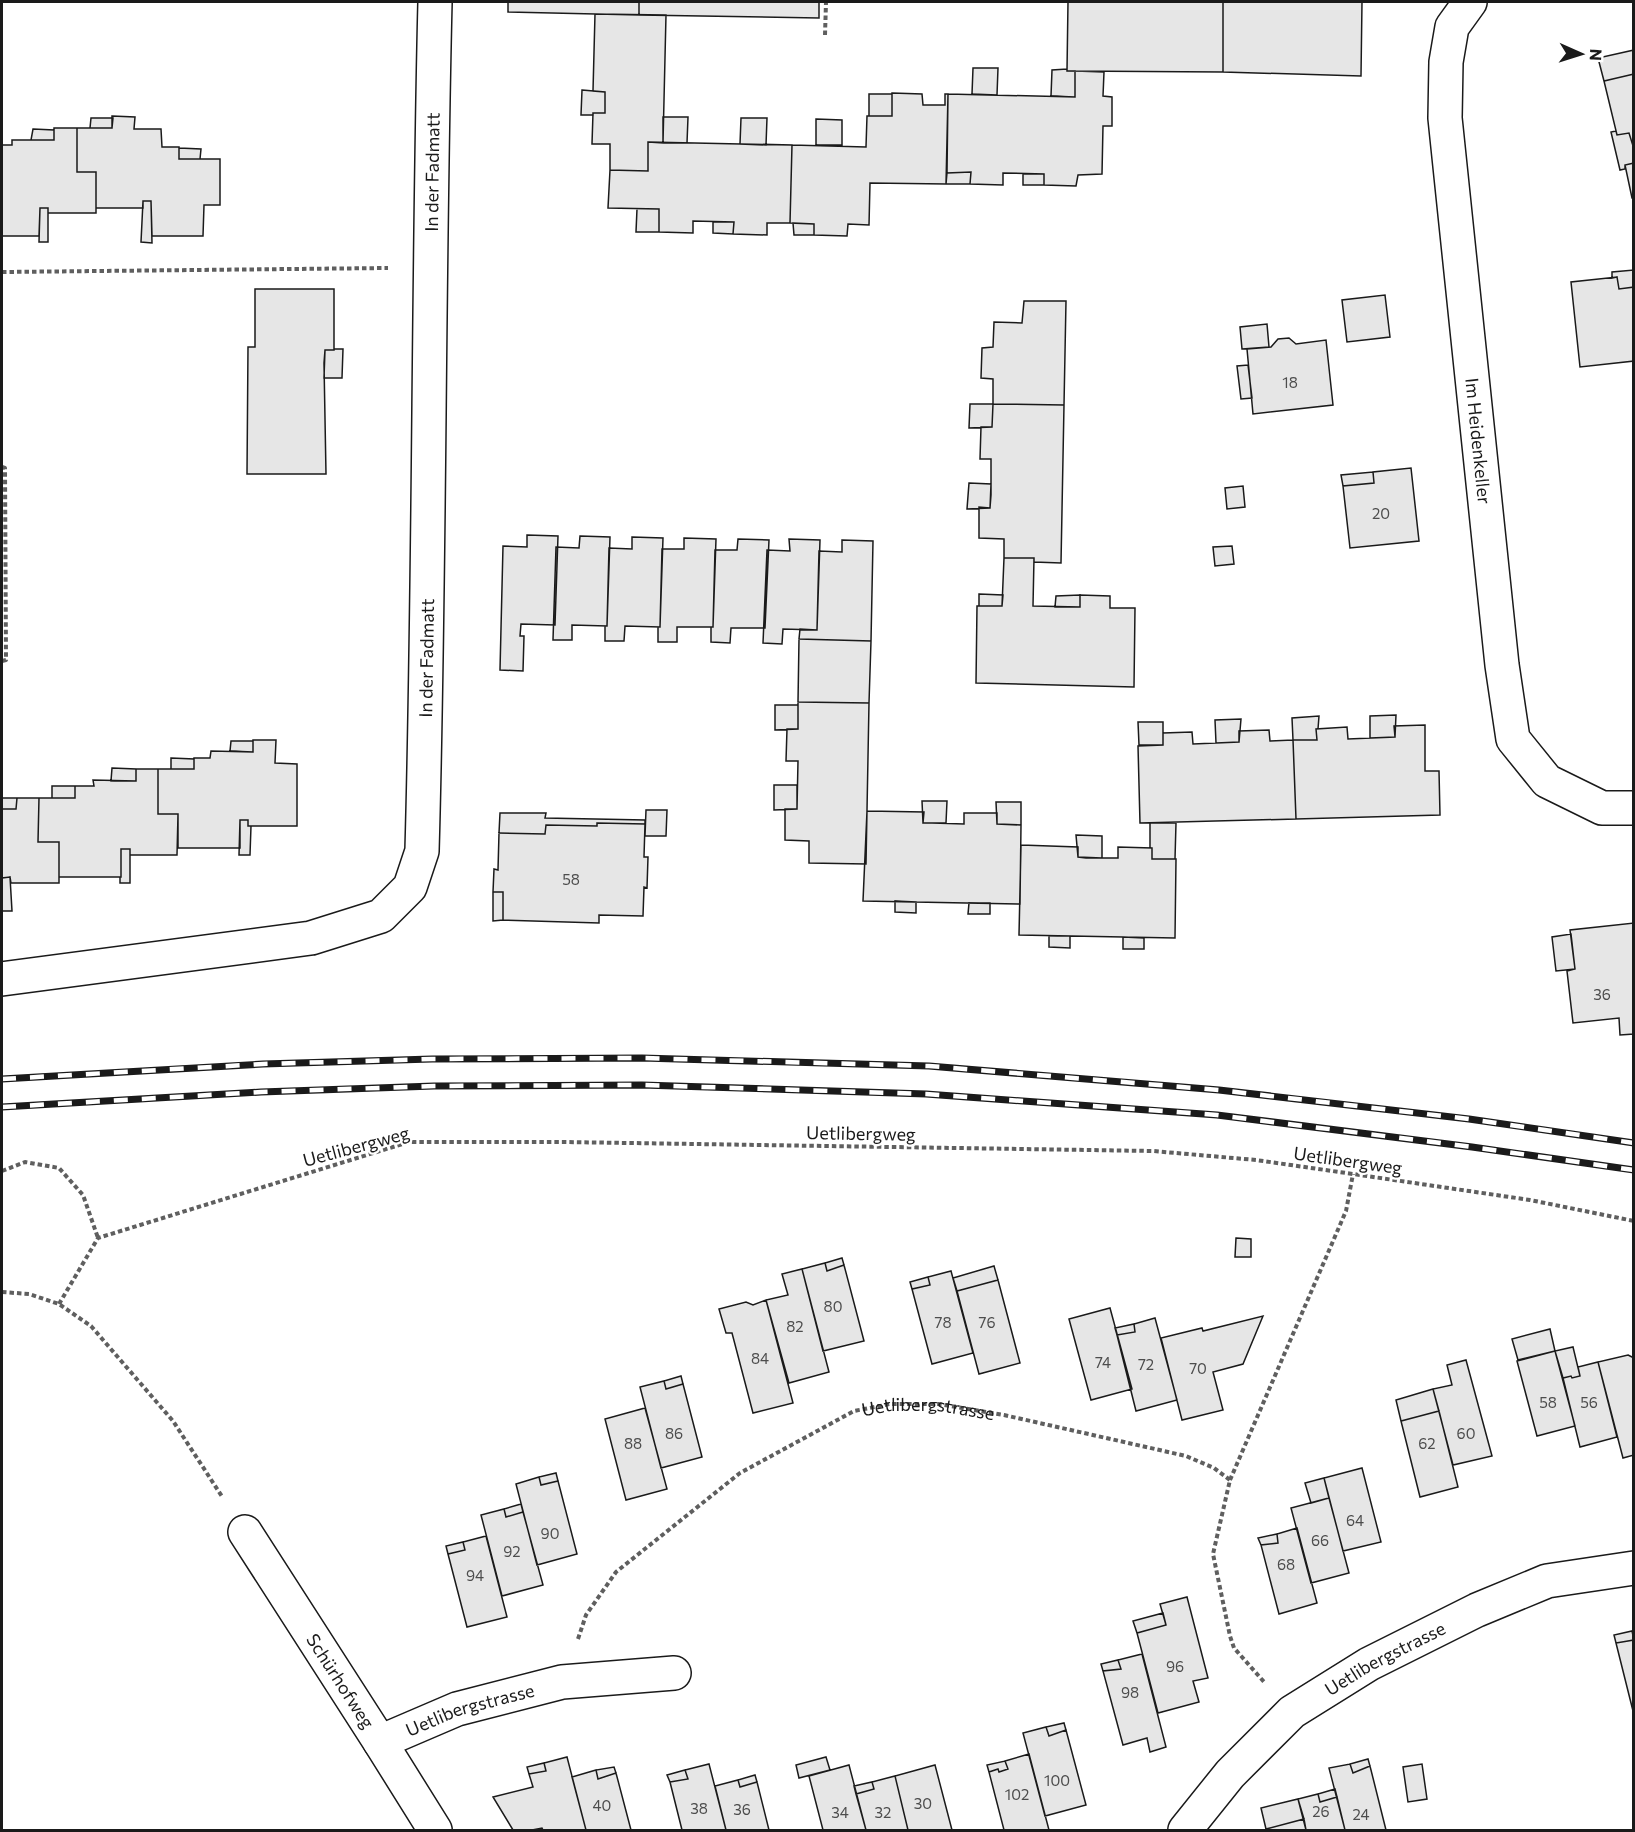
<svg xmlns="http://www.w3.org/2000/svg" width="1635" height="1832" font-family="Commissioner,sans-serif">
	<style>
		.building { fill: #e6e6e6; stroke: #1a1a1a; stroke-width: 1.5 }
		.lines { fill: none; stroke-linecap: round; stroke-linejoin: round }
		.minor-casing { stroke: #1a1a1a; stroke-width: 36 }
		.path { stroke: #5f5f5f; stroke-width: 4; stroke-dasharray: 4.5 3; stroke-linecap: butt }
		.minor { stroke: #fff; stroke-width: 33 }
		.rail-casing { stroke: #1a1a1a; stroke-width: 7 }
		.rail { stroke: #fff; stroke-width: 4.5; stroke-dasharray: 14; stroke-linecap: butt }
		.labels { text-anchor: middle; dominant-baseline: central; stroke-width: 4.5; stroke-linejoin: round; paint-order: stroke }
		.number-label { font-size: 15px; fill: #4d4d4d }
		.street-label { font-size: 18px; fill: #1a1a1a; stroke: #fff }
	</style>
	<rect width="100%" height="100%" fill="#fff"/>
	<path class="building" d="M508 2H639V15L508 12Z
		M639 2H819V18L639 15Z
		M1068 2H1223V72L1067 71Z
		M1223 2H1362L1361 76 1223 72Z
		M595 14 666 15 663 143 648 142V171L610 170V144H592L593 113H605V92L593 91Z
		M1634 50V74L1604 81 1598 58Z
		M973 68H998L997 95 972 94Z
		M1067 69V71H1075V97L1051 96 1052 70Z
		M1075 71 1104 72 1103 96 1112 97V126H1103L1102 174 1078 175 1076 186 1044 185V174L1003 173V185L970 184 971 172 947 173 948 94 1075 97Z
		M1634 74V149L1629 133 1617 135 1604 81Z
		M582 90 605 92V113H593V115H581Z
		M892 93 922 94 923 105H945V94H948L946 184 870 183 869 225 848 224 847 236 814 235V224L790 223 792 145 866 147 867 116H892Z
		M869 94H892V116H869Z
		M112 116 135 117 134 129H161L162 147H179V159H220V205H204L203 236H152L151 201H143V208H96V172H77V128H112Z
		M663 117H688L687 143H663Z
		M91 118H113L112 128H90Z
		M741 118H767L766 145 740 144Z
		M816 119 842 120V145H816Z
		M54 128H77V172H96V213H48V208H40L39 236H2V145H12V140H54Z
		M33 129 54 130V140H31Z
		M1616 131 1617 135 1629 133 1634 149V163L1625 165V169L1620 170 1611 132Z
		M648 142 792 145 790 223H767V235L733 234 734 222 693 221V233L659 232V209L608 208 610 170 648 171Z
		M179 148 201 149 200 159H179Z
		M1634 163V198H1632L1625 165Z
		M971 172 970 184H946L947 173Z
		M1023 174H1044V185H1023Z
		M143 201H151L152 243 141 242Z
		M40 208H48V242H39Z
		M637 209H659V232H636Z
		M713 222H734L733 234 713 233Z
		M793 223 814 224V235H794Z
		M1634 270V287L1619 289 1617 277 1612 278V272Z
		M1617 277 1619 289 1634 287V361L1580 367 1571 282Z
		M255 289H334V350H325L324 363 326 474H247L248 347H255Z
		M1385 295 1390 337 1347 342 1342 300Z
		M1024 301H1066L1064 405 993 404V379L981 378 982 348 993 347 994 322 1022 323Z
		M1267 324 1269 347 1242 349 1240 327Z
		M1289 338 1296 344 1326 340 1333 405 1253 414 1247 349 1271 347 1278 339Z
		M334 349H343L342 378H324L325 350H334Z
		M1248 365 1252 398 1241 399 1237 366Z
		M970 404H993L992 427 969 428Z
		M993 404 1064 405 1061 563 1034 562V558H1004V539L979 538V507L990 508 991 495V459H980L981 427H992Z
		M1411 468 1419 541 1350 548 1343 486 1374 483 1373 472Z
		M1373 472 1374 483 1343 486 1341 475Z
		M969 483 991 484 990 508 967 509Z
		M1243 486 1245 507 1227 509 1225 488Z
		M527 535 558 536 555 625 521 624 520 636H524L523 671 500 670 503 546 527 547Z
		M580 536 610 537 607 626 572 625V640H553L556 547 579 548Z
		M632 537 663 538 660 627 625 626 624 641H605V626H607L609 548 632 549Z
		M684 538 716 539 713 627H677V642H658V627H660L662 549H684Z
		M738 539 769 540 765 628H731L730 643 711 642V627H713L715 550H737Z
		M789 539 820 540 817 630 783 629 782 644 763 643 767 550 790 551Z
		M842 540 873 541 871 641 799 639 800 629 817 630 819 551 842 552Z
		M1232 546 1234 564 1215 566 1213 547Z
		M1004 558H1034L1033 606 1080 607V595L1110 596V608H1135L1134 687 976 683 977 606H1002Z
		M979 594 1003 595 1002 606H979Z
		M1080 595V607H1055L1056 596Z
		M799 639 871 641 869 703 798 702Z
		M798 702 869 703 866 864 809 863V841L785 840V809H797L798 761H786L787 729H798Z
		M775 705H798V729L775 730Z
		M1396 715 1395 737 1370 738V716Z
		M1319 716 1318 729H1316L1317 740H1293L1292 718Z
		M1241 719 1239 742 1216 743 1215 720Z
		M1138 722H1163V745H1139Z
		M1425 725V771H1439L1440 815 1296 819 1293 740H1317L1316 729 1347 727 1348 739 1395 737 1394 726Z
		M1269 730 1270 741 1293 740 1296 819 1140 823 1138 746 1163 745V733L1192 732 1193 744 1239 742V731Z
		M253 740H276L275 763 297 764V826H248V820H240V848H178V814H158V769H194V758H210L211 751 253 752Z
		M231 741H253V752L230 751Z
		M171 758 194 759V769H171Z
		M112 768 136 769V781H111Z
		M136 769H158V814H178L177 855H130V849H121V877H59V842H38L39 798H75V786H94L93 780 136 781Z
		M774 785H797V809L774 810Z
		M52 786H75V798H52Z
		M2 798H17L16 809H2Z
		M17 798H39L38 842H59V883H11L10 877 2 878V906V809H16Z
		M922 801H947L946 823H923Z
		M996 802H1021V825L997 824Z
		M646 810H667L666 836H645Z
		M867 811 924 812 923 823H932L964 824V813H997V824L1021 825 1020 904 863 901Z
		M500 813H546L545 818 645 820V824L597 823V826L546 825 545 834 499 833Z
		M240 820H248V826H251L250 855H239Z
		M597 823 645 824 644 857H648L647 888 644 887 643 916 599 915V923L503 920V892H493L494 869 498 870 499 833 545 834 546 825 597 826Z
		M1150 823H1176L1175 859H1152V848H1150Z
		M1076 835 1102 836V858L1078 857Z
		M1021 845 1078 847V857L1086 858H1118V847L1152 848V859H1176L1175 938 1019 935Z
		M121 849H130V883H120V877H121Z
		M10 877 12 911H2V878Z
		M493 892H503V920L493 921Z
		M895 901 916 902V913L895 912Z
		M969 903H990V914H968Z
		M1634 923V1034L1620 1035 1619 1018 1573 1023 1567 971 1575 969 1570 930Z
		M1571 934 1575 969 1556 971 1552 937Z
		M1049 936H1070V948L1049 947Z
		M1123 937 1144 938V949H1123Z
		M1236 1238 1251 1239V1257H1235Z
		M842 1258 844 1265 827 1271 825 1263Z
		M825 1263 827 1271 844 1265 864 1341 823 1351 802 1269Z
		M994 1266 998 1280 957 1291 953 1278Z
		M802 1269 829 1372 789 1383 766 1300 788 1295 782 1274Z
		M951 1271 973 1353 932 1364 912 1289 930 1285 928 1277Z
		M928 1277 930 1285 912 1289 910 1282Z
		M998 1280 1020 1363 979 1374 957 1291Z
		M766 1300 793 1403 753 1413 732 1333H726L719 1309 746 1302 753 1305Z
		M1110 1308 1132 1389 1091 1400 1069 1319Z
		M1263 1316 1243 1364 1213 1372 1223 1410 1182 1420 1161 1338 1202 1328 1203 1331Z
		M1155 1318 1177 1400 1136 1411 1117 1335 1135 1332 1134 1324Z
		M1134 1324 1135 1332 1117 1335 1115 1328Z
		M1550 1329 1555 1351 1518 1360 1512 1339Z
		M1573 1347 1580 1376 1572 1378 1571 1376 1563 1378 1555 1351Z
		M1555 1351 1575 1426 1537 1436 1517 1361Z
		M1628 1355 1634 1358V1455L1623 1458 1598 1362Z
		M1466 1360 1492 1456 1453 1465 1433 1389 1452 1385 1447 1365Z
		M1598 1362 1617 1437 1580 1447 1563 1378 1571 1376 1572 1378 1580 1376 1578 1367Z
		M681 1376 683 1384 666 1389 664 1381Z
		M664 1381 666 1389 683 1384 702 1457 661 1468 640 1387Z
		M1433 1389 1439 1411 1401 1421 1396 1400Z
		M645 1408 667 1489 626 1500 605 1419Z
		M1439 1411 1458 1487 1420 1497 1401 1421Z
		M1362 1468 1381 1542 1343 1551 1324 1478Z
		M556 1473 558 1481 541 1485 539 1477Z
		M539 1477 541 1485 558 1481 577 1554 537 1565 516 1484Z
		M1324 1478 1329 1498 1311 1503 1305 1483Z
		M1329 1498 1349 1573 1311 1583 1291 1508Z
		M521 1504 523 1512 506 1517 504 1509Z
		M504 1509 506 1517 523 1512 543 1585 502 1596 481 1515Z
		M1297 1528 1317 1603 1279 1614 1261 1545 1278 1543 1277 1534Z
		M1277 1534 1278 1543 1261 1545 1258 1538Z
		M486 1536 507 1617 467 1627 448 1554 465 1550 463 1542Z
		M463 1542 465 1550 448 1554 446 1546Z
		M1187 1597 1208 1678 1193 1681 1199 1702 1158 1713 1137 1633 1166 1625 1160 1604Z
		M1163 1613 1166 1625 1137 1633 1133 1621Z
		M1632 1631 1634 1640 1616 1643 1614 1635Z
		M1634 1640V1711H1633L1616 1643Z
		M1142 1654 1166 1747 1150 1752 1147 1738 1123 1745 1103 1671 1121 1669 1118 1660Z
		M1118 1660 1121 1669 1103 1671 1101 1664Z
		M1064 1723 1066 1730 1049 1736 1046 1727Z
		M1046 1727 1049 1736 1066 1730 1086 1805 1045 1816 1023 1733Z
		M1029 1754 1049 1830H1004L989 1772 998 1769 999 1772 1008 1769 1005 1761Z
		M567 1757 586 1830H543L542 1828 532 1830H513L493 1797 533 1787 529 1774 546 1771 544 1763Z
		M826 1757 830 1770 799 1778 796 1765Z
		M1368 1759 1370 1766 1353 1773 1350 1764Z
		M1005 1761 1008 1769 999 1772 998 1769 989 1772 987 1765Z
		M544 1763 546 1771 529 1774 527 1767Z
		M709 1764 726 1830H682L670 1782 688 1779 685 1770Z
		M1350 1764 1353 1773 1370 1766 1386 1830H1345L1329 1768Z
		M1422 1764 1427 1799 1408 1802 1403 1767Z
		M849 1765 866 1830H823L809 1776Z
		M935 1765 952 1830H908L895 1776Z
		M614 1767 616 1773 598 1779 596 1770Z
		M596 1770 598 1779 616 1773 631 1830H586L572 1777Z
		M685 1770 688 1779 670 1782 667 1775Z
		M755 1775 757 1782 740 1787 738 1780Z
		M895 1776 908 1830H866L856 1794 874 1789 872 1782Z
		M738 1780 740 1787 757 1782 769 1830H726L715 1786Z
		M872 1782 874 1789 856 1794 854 1786Z
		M1335 1789 1337 1797 1320 1802 1318 1794Z
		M1318 1794 1320 1802 1337 1797 1345 1830H1306L1298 1799Z
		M1298 1799 1304 1819 1266 1829 1261 1808Z
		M1304 1819 1306 1830H1265L1266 1829Z"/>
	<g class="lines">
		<g class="minor-casing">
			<g id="minor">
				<path id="s2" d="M1470 2 1452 27 1446 62 1445 118 1502 665 1513 739 1547 781 1602 808H1634"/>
				<path id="s3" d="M2 979 311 938 381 916 410 887 422 851C430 568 428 285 435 2"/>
				<path id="s4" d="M245 1532 380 1742 435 1830"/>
				<path id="s5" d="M380 1742 457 1709 562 1682 674 1673"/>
				<path id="s6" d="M1185 1830 1230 1774 1292 1712 1369 1664 1477 1610 1547 1581 1634 1568"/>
			</g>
		</g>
		<g class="path">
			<path d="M825 35 826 2"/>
			<path d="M2 272 388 268"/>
			<path d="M2 467 5 468 6 660 2 661"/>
			<path d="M2 1171 25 1162 59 1168 83 1195 98 1238"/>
			<path d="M2 1292 29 1294 59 1304 91 1326 173 1421 223 1498"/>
			<path d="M59 1304 98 1238 409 1142H564L1153 1151 1256 1160 1353 1174 1530 1200 1634 1221"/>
			<path d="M1230 1480 1346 1211 1353 1174"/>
			<path id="s1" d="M578 1639 586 1615 616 1572 740 1473 854 1411 890 1404H938L1004 1415 1186 1456 1214 1468 1230 1480 1213 1554 1230 1636 1234 1648 1265 1683"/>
		</g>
		<use href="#minor" class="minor"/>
		<g class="rail-casing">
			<path id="rail" d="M2 1079 263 1064 432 1059 642 1058 929 1066 1219 1090 1469 1119 1634 1143
				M2 1107 261 1092 434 1086 642 1085 926 1094 1217 1115 1472 1147 1634 1170"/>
		</g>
		<use href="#rail" class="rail"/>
	</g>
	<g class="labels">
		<g class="number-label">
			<text x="1290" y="382">18</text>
			<text x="1381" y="513">20</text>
			<text x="571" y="879">58</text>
			<text x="1602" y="994">36</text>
			<text x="833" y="1306">80</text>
			<text x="943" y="1322">78</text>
			<text x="987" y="1322">76</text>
			<text x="795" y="1326">82</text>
			<text x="760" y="1358">84</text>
			<text x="1103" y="1362">74</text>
			<text x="1146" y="1364">72</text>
			<text x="1198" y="1368">70</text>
			<text x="1548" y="1402">58</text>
			<text x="1589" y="1402">56</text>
			<text x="674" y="1433">86</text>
			<text x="1466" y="1433">60</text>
			<text x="633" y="1443">88</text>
			<text x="1427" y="1443">62</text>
			<text x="1355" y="1520">64</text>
			<text x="550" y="1533">90</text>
			<text x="1320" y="1540">66</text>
			<text x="512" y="1551">92</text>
			<text x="1286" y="1564">68</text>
			<text x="475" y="1575">94</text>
			<text x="1175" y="1666">96</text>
			<text x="1130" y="1692">98</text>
			<text x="1057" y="1780">100</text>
			<text x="1017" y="1794">102</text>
			<text x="923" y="1803">30</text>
			<text x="602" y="1805">40</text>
			<text x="699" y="1808">38</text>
			<text x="742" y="1809">36</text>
			<text x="1321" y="1811">26</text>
			<text x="840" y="1812">34</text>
			<text x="883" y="1812">32</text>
			<text x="1361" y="1814">24</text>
		</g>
		<g class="street-label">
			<text stroke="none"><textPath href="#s3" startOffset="1143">In der Fadmatt</textPath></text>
			<text stroke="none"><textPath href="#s2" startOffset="447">Im Heidenkeller</textPath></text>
			<text stroke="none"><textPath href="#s3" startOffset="657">In der Fadmatt</textPath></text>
			<text transform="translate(861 1133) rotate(1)">Uetlibergweg</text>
			<text transform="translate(356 1146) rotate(-15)">Uetlibergweg</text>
			<text transform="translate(1348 1160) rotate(8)">Uetlibergweg</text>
			<text stroke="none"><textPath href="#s1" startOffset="441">Uetlibergstrasse</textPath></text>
			<text stroke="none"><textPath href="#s6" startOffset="267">Uetlibergstrasse</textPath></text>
			<text stroke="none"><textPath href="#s4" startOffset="177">Schürhofweg</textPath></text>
			<text stroke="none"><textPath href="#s5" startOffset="96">Uetlibergstrasse</textPath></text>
		</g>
	</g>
	<rect width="1635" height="1832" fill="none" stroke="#1a1a1a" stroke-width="6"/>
	<g transform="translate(1581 54) rotate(93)" stroke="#ffffff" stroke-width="4.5" paint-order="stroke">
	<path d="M0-4.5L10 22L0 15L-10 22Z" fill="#1a1a1a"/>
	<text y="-9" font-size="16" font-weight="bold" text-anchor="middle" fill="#1a1a1a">N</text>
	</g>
</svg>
